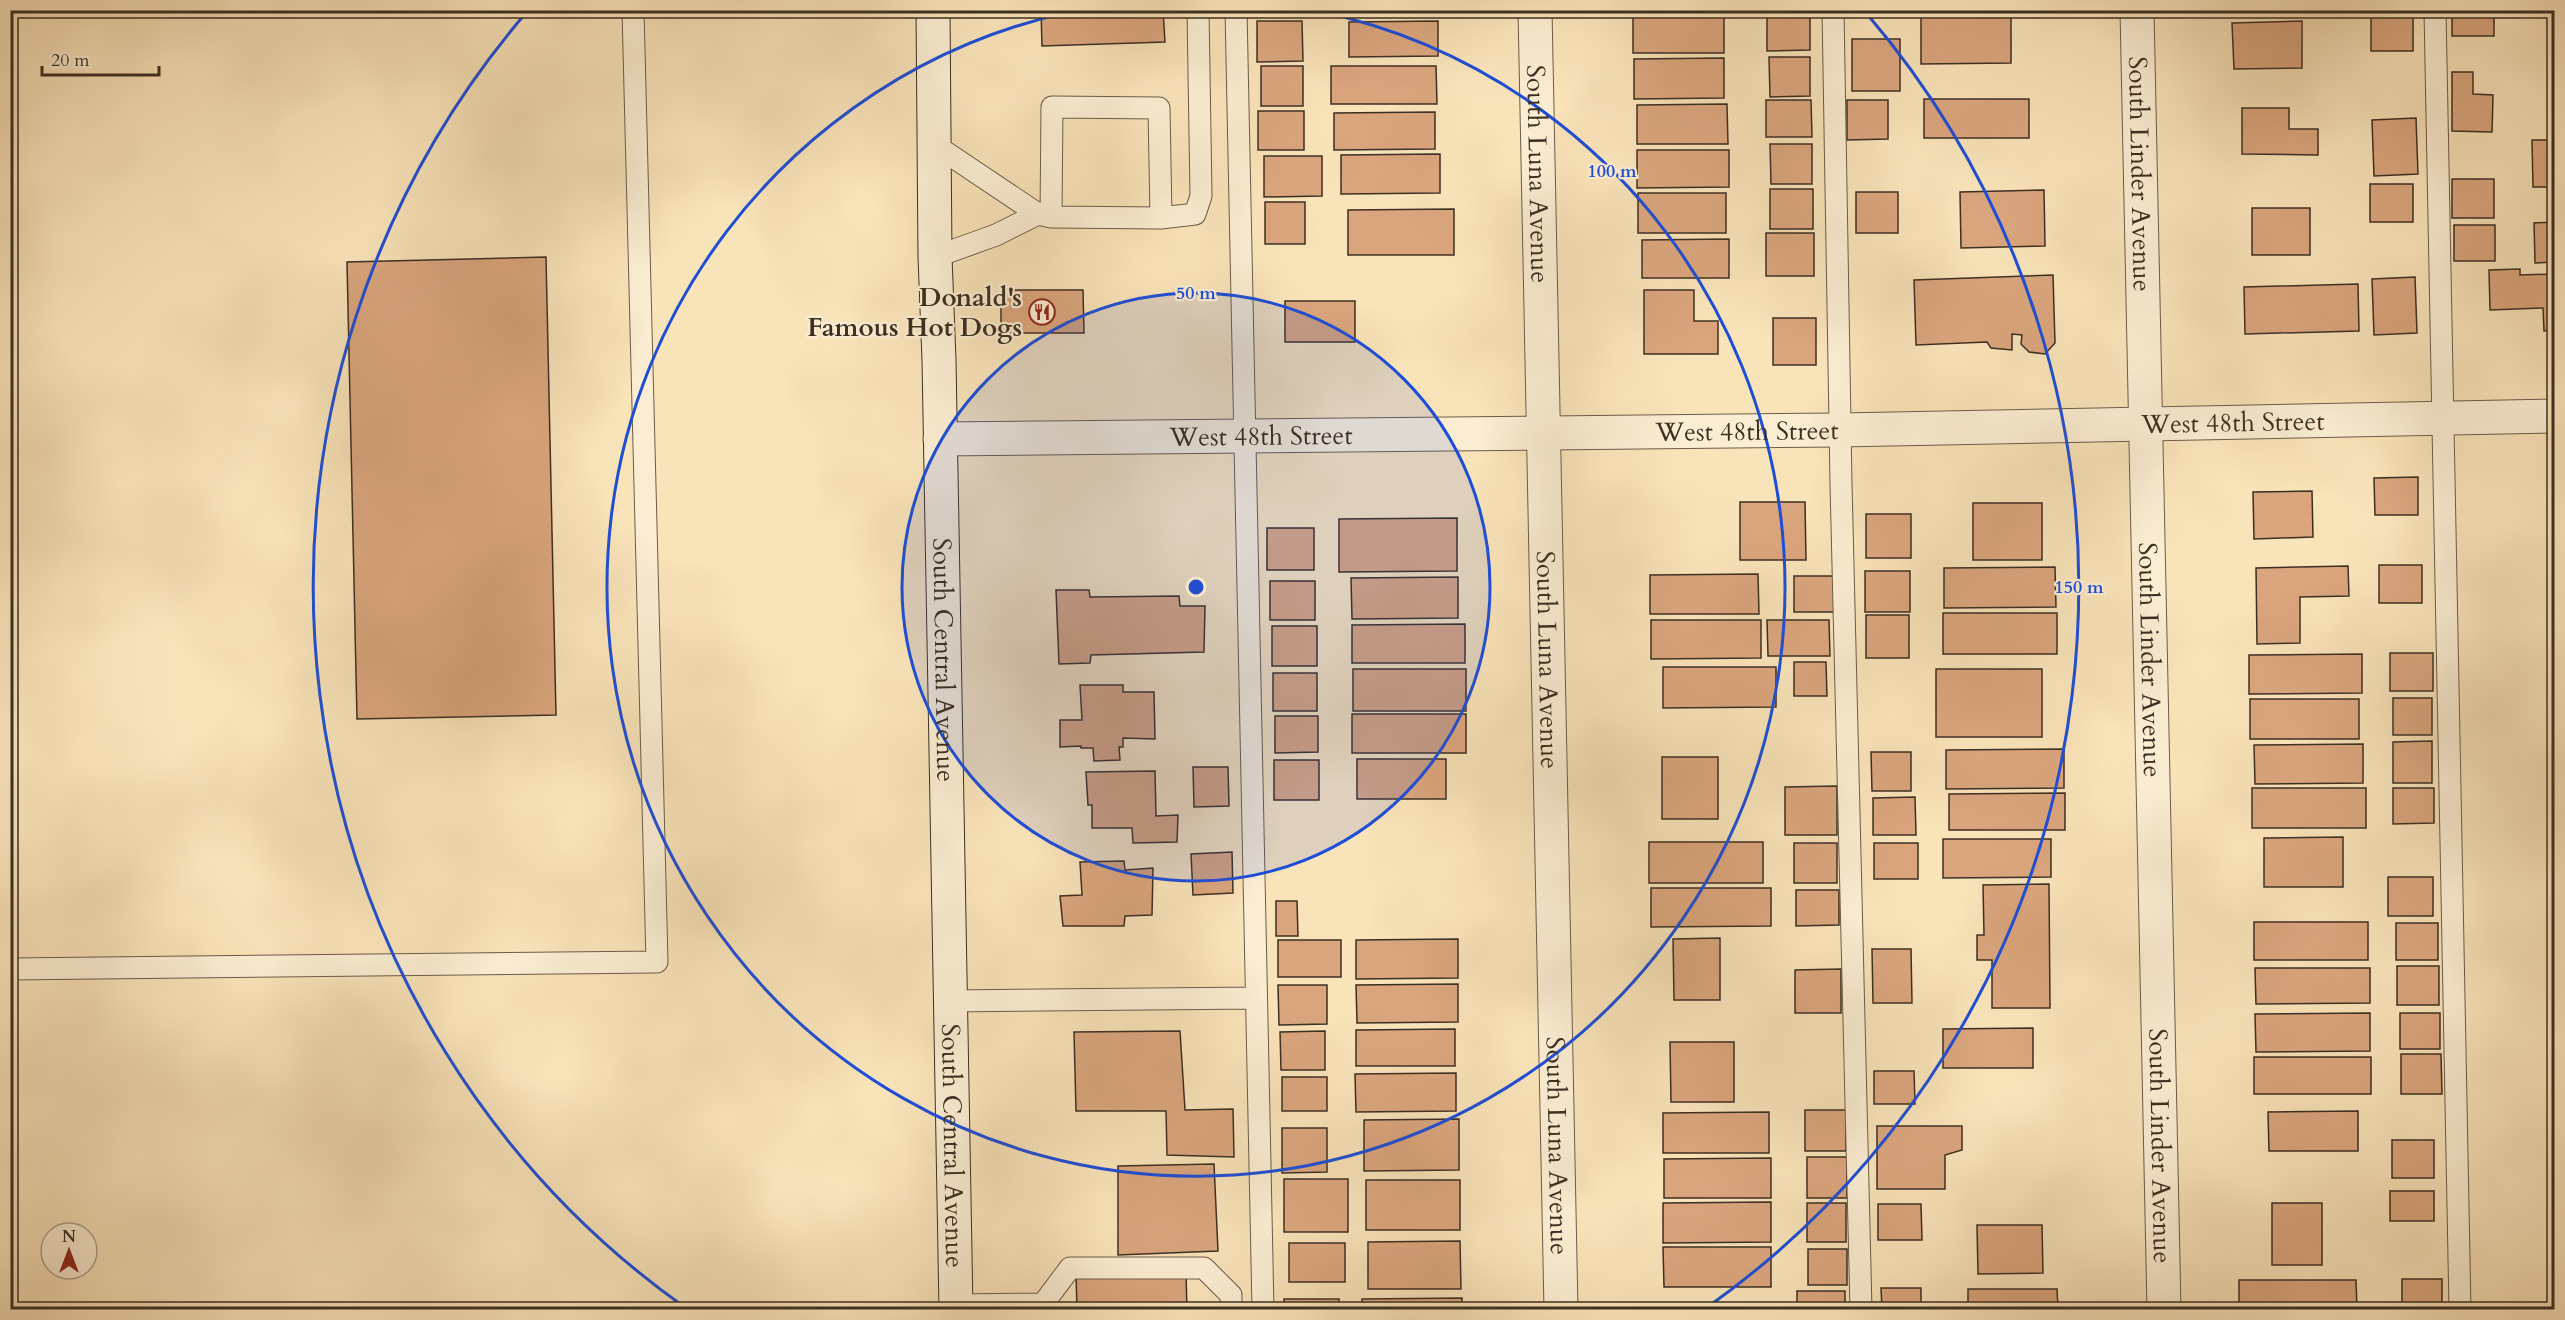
<svg xmlns="http://www.w3.org/2000/svg" width="2565" height="1320" font-family="Cardo,serif">
	<style>
		.building { fill: #daa57d; stroke: #3c2f22; stroke-width: 1.5 }
		.lines { fill: none; stroke-linecap: round; stroke-linejoin: round }
		.service-casing { stroke: #6b5c48; stroke-width: 23 }
		.minor-casing { stroke: #6b5c48; stroke-width: 35 }
		.secondary-casing { stroke: #3c2f22; stroke-width: 35 }
		.service { stroke: #fbedd2; stroke-width: 21 }
		.minor { stroke: #fbedd2; stroke-width: 33 }
		.secondary { stroke: #fbedd2; stroke-width: 33 }
		.ring { fill: none; stroke: #1d4ed8; stroke-width: 3 }
		.labels { text-anchor: middle; dominant-baseline: central; stroke-width: 4.5; stroke-linejoin: round; paint-order: stroke }
		.street-label { font-size: 26px; fill: #3c2f22; stroke: #fbedd2 }
		.poi-label { font-size: 26px; font-weight: bold; fill: #3c2f22; stroke: #fbedd2; text-anchor: end }
		.centre { fill: #1d4ed8; stroke: #fbedd2; stroke-width: 3 }
		.ring-label { font-size: 18px; text-anchor: middle; font-weight: bold; fill: #1d4ed8; stroke: #fbedd2; stroke-width: 4.5; stroke-linejoin: round; paint-order: stroke }
	</style>
	<rect width="100%" height="100%" fill="#f9e3b9"/>
	<filter id="stains"><feTurbulence type="fractalNoise" baseFrequency=".00333" numOctaves="4"/><feColorMatrix values="0 0 0 0 .2 0 0 0 0 .09 0 0 0 0 .02 0 0 0 .5 -.17"/></filter>
	<radialGradient id="worn" r=".72"><stop offset=".6" stop-color="#630" stop-opacity="0"/><stop offset="1" stop-color="#630" stop-opacity=".3"/></radialGradient>
	<path class="building" d="M1041 10H1163L1165 42 1042 46Z
		M1255 10H1302V14H1256Z
		M1348 10H1436L1437 15H1348Z
		M1767 10H1810V50L1767 51Z
		M2371 10H2413V51H2371Z
		M2452 10H2494V36H2452Z
		M1921 13H2011V63L1921 64Z
		M1633 14H1724V53H1633Z
		M1257 21H1302L1303 61 1257 62Z
		M1438 21V56L1349 57V22Z
		M2302 21V68L2234 69 2232 23Z
		M1852 39H1900V91H1852Z
		M1769 57H1810V96L1770 97Z
		M1724 58V98L1634 99V59Z
		M1261 66H1303V106H1261Z
		M1331 66H1436L1437 104H1331Z
		M2452 72H2473V94L2493 95 2492 132 2452 131Z
		M1924 99H2029V138H1924Z
		M1766 100H1811L1812 137H1766Z
		M1847 100H1888V139L1847 140Z
		M1727 104 1728 144H1637V105Z
		M2242 108H2289V129H2318V155L2242 154Z
		M1258 111H1304V150H1258Z
		M1435 112V149L1334 150V113Z
		M2416 118 2418 174 2374 176 2372 120Z
		M2532 140H2554V187H2533Z
		M1770 144H1812V184H1771Z
		M1637 150H1729V187L1637 188Z
		M1440 154V193L1341 194V155Z
		M1264 156H1322V196L1264 197Z
		M2452 179H2494V218H2452Z
		M2370 184H2413V222H2370Z
		M1770 189H1813V229H1770Z
		M2044 190 2045 246 1961 248 1960 192Z
		M1856 192H1898V233H1856Z
		M1638 193H1726V233H1638Z
		M1265 202H1305V244H1265Z
		M2252 208H2310V255H2252Z
		M1454 209V255H1348V210Z
		M2554 222V262L2535 263 2534 223Z
		M2454 225H2495V261H2454Z
		M1766 233H1814V276H1766Z
		M1729 239V278H1642V240Z
		M546 257 556 715 357 719 347 262Z
		M2520 269V275L2554 274V330L2544 331 2543 308 2490 310 2489 270Z
		M2053 275 2055 343 2045 354 2029 352 2021 344 2022 335 2012 334V350L1991 348 1987 342 1916 345 1914 280Z
		M2415 277 2417 333 2374 335 2372 279Z
		M2358 284 2359 331 2245 334 2244 287Z
		M1001 290H1083L1084 333H1001Z
		M1644 290H1694V321H1718V354H1644Z
		M1285 301H1355V342H1285Z
		M1773 318H1816V365H1773Z
		M2418 477V515H2375L2374 478Z
		M2312 491 2313 537 2254 539 2253 492Z
		M1740 502H1805L1806 560H1740Z
		M1973 503H2042V560H1973Z
		M1866 514H1911V558H1866Z
		M1457 518V571L1339 572V519Z
		M1267 528H1314V570H1267Z
		M2379 565H2422V603H2379Z
		M2348 566 2349 596 2300 597V643L2257 644 2256 568Z
		M2055 567 2056 607 1944 608V568Z
		M1865 571H1910V612H1865Z
		M1758 574 1759 614H1650V575Z
		M1794 576H1835V612H1794Z
		M1458 577V618L1352 619 1351 578Z
		M1270 581H1315V620H1270Z
		M1056 590H1089L1090 597 1179 596 1180 606H1205L1204 652 1091 655 1090 663 1059 664Z
		M1943 613H2057V654H1943Z
		M1866 615H1909V658H1866Z
		M1651 620H1761V658L1651 659Z
		M1767 620H1829L1830 656H1768Z
		M1465 624V663H1352V625Z
		M1272 626H1317V666H1272Z
		M2390 653H2433V691H2390Z
		M2362 654V693L2249 694V655Z
		M1794 662H1826L1827 696H1794Z
		M1663 667H1776V707L1663 708Z
		M1353 669H1466V711H1353Z
		M1936 669H2042V737H1936Z
		M1273 673H1317V711H1273Z
		M1080 685H1123V692H1154L1155 739 1123 738V747H1119L1120 760 1094 761 1093 748H1081V746L1060 747V720H1082Z
		M2393 698H2432V735H2393Z
		M2250 699H2359V739H2250Z
		M1352 714H1466V753H1352Z
		M1275 716H1318V752L1275 753Z
		M2548 739H2554V778L2548 779Z
		M2432 741V783H2393V742Z
		M2363 744V783L2255 784 2254 745Z
		M2064 749V788L1946 789V750Z
		M1871 752H1911V791H1872Z
		M1662 757H1718V819H1662Z
		M1357 759H1446V799H1357Z
		M1274 760H1319V800H1274Z
		M1193 767H1228L1229 806 1194 807Z
		M1155 771 1156 816 1178 815 1177 842 1133 843 1132 828H1092V805H1088L1086 772Z
		M2549 784H2554V824H2550Z
		M1837 786V835H1785V787Z
		M2252 788H2366V828H2252Z
		M2393 788H2434V823L2393 824Z
		M2065 793V830H1949V794Z
		M1915 797 1916 835H1873V798Z
		M2343 837V887H2264V838Z
		M1943 839H2051V877L1943 878Z
		M1649 842H1763V883H1649Z
		M1794 843H1837V883H1794Z
		M1874 843H1918V879H1874Z
		M1232 852 1233 893 1193 895 1191 854Z
		M1124 861 1125 870 1153 868 1152 915 1125 916 1124 926H1063L1060 896 1082 895 1080 862Z
		M2388 877H2433V916H2388Z
		M2049 884 2050 1008H1992V960H1977V935H1984L1983 885Z
		M1651 888H1771V926L1651 927Z
		M1796 890H1839V925L1796 926Z
		M1276 901H1297L1298 936H1276Z
		M2254 922H2368V960H2254Z
		M2396 923H2438V960H2396Z
		M1720 938V1000H1674L1673 939Z
		M1458 939V978L1356 979V940Z
		M1278 940H1341V977H1278Z
		M1872 949H1911L1912 1003H1873Z
		M2397 966H2439V1005H2397Z
		M2255 968H2370V1003L2256 1004Z
		M1841 969V1013H1795V970Z
		M1458 984V1022L1357 1023 1356 985Z
		M1278 985H1327V1024L1279 1025Z
		M2370 1013V1051L2256 1052 2255 1014Z
		M2400 1013H2440V1049H2400Z
		M2033 1028V1068H1943V1029Z
		M1455 1029V1066H1356V1030Z
		M1180 1031 1185 1110 1233 1109 1234 1157 1167 1155 1166 1111H1076L1074 1032Z
		M1325 1031V1070H1281L1280 1032Z
		M1670 1042H1734V1102H1671Z
		M2401 1054H2441L2442 1094H2401Z
		M2254 1057H2371V1094H2254Z
		M1874 1071H1914L1915 1104H1874Z
		M1456 1073V1111L1356 1112 1355 1074Z
		M1282 1077H1327V1111H1282Z
		M1805 1110H1846V1151H1805Z
		M2358 1111V1151H2269L2268 1112Z
		M1769 1112V1153H1663V1113Z
		M1459 1119V1170L1364 1171V1120Z
		M1877 1126H1962V1150L1945 1155V1189H1877Z
		M1282 1128H1327V1172L1282 1173Z
		M2392 1140H2434V1178H2392Z
		M1807 1157H1847V1198H1807Z
		M1771 1158V1198H1664V1159Z
		M1214 1164 1218 1251 1118 1255V1166Z
		M1284 1179H1348V1232H1284Z
		M1366 1180H1460V1230H1366Z
		M2390 1191H2434V1221H2390Z
		M1771 1202V1242L1663 1243V1203Z
		M1807 1203H1846V1242H1807Z
		M2272 1203H2322V1265H2272Z
		M1878 1204H1921L1922 1240H1878Z
		M1977 1225H2042L2043 1273 1978 1274Z
		M1460 1241 1461 1289H1368V1242Z
		M1289 1243H1345V1282H1289Z
		M1663 1247H1771V1287H1664Z
		M1808 1249H1847V1285H1808Z
		M1076 1274H1186L1187 1310H1077Z
		M2551 1277H2554V1310H2552Z
		M2402 1279H2442V1310H2402Z
		M2239 1280H2356L2357 1310H2239Z
		M1881 1288H1921V1310H1882Z
		M1968 1289H2057L2058 1310H1968Z
		M1797 1291H1845V1310H1797Z
		M1462 1298V1310H1362V1299Z
		M1284 1299H1339V1310H1285Z"/>
	<g class="lines">
		<g class="service-casing">
			<path id="service" d="M1236 10 1263 1310
				M1833 10 1841 483 1861 1310
				M2435 10 2460 1310
				M935 145 1038 214 1051 217 1161 218 1195 214 1201 196 1198 10
				M1051 217 1052 107 1159 108 1161 218
				M935 257 996 235 1038 214
				M10 969 657 962 633 10
				M950 1001 1256 998
				M1043 1304 1070 1268H1204L1231 1295V1310
				M956 1305 1043 1304V1310"/>
		</g>
		<g class="minor-casing">
			<g id="minor">
				<path id="s1" d="M1535 10 1561 1310"/>
				<path id="s2" d="M2137 10 2164 1310"/>
				<path id="s3" d="M940 439 1840 430 2554 416"/>
			</g>
		</g>
		<g class="secondary-casing">
			<g id="secondary">
				<path id="s4" d="M933 10 935 257 939 360 956 1310"/>
			</g>
		</g>
		<use href="#service" class="service"/>
		<use href="#minor" class="minor"/>
		<use href="#secondary" class="secondary"/>
	</g>
	<circle cx="1196" cy="587" r="294" fill="#1d4ed8" fill-opacity=".12"/>
	<g class="ring">
		<circle cx="1196" cy="587" r="294"/>
		<path d="M1318 11A589 589 0 1 1 1074 11"/>
		<path d="M683 1306A883 883 0 0 1 525 14M1867 14A883 883 0 0 1 1709 1306"/>
	</g>
	<defs>
		<g id="restaurant-ring" transform="scale(1.35)"><circle r="9.5" fill="#fbedd2" stroke="#8f2418" stroke-width="1.5"/><path d="M-5-6h1v4h1v-4h1v4h1v-4h1v5L-1.5 .5V6h-2V.5L-5-1ZM5-6V6H3V1.5H1.5Q1.5-4 5-6Z" fill="#8f2418"/></g>
	</defs>
	<g fill-rule="evenodd">
		<use href="#restaurant-ring" x="1042" y="312"/>
	</g>
	<g class="labels">
		<g class="street-label">
			<text stroke="none"><textPath href="#s1" startOffset="164">South Luna Avenue</textPath></text>
			<text stroke="none"><textPath href="#s2" startOffset="164">South Linder Avenue</textPath></text>
			<text stroke="none"><textPath href="#s3" startOffset="1293">West 48th Street</textPath></text>
			<text stroke="none"><textPath href="#s3" startOffset="807">West 48th Street</textPath></text>
			<text stroke="none"><textPath href="#s3" startOffset="321">West 48th Street</textPath></text>
			<text stroke="none"><textPath href="#s4" startOffset="650">South Central Avenue</textPath></text>
			<text stroke="none"><textPath href="#s1" startOffset="650">South Luna Avenue</textPath></text>
			<text stroke="none"><textPath href="#s2" startOffset="650">South Linder Avenue</textPath></text>
			<text stroke="none"><textPath href="#s4" startOffset="1136">South Central Avenue</textPath></text>
			<text stroke="none"><textPath href="#s1" startOffset="1136">South Luna Avenue</textPath></text>
			<text stroke="none"><textPath href="#s2" startOffset="1136">South Linder Avenue</textPath></text>
		</g>
		<g class="poi-label">
			<text x="1022" y="297">Donald's<tspan x="1022" dy="30">Famous Hot Dogs</tspan></text>
		</g>
	</g>
	<circle cx="1196" cy="587" r="9" class="centre"/>
	<g class="ring-label">
		<text x="1612" y="177">100 m</text>
		<text x="1196" y="299">50 m</text>
		<text x="2079" y="593">150 m</text>
	</g>
	<rect width="2565" height="1320" fill="none" stroke="#f9e3b9" stroke-width="36"/>
	<rect x="12" y="12" width="2541" height="1296" fill="none" stroke="#3c2f22" stroke-width="3"/>
	<rect x="18" y="18" width="2529" height="1284" fill="none" stroke="#3c2f22" stroke-width="1.5"/>
	<g transform="translate(69 1251)"><circle r="28" fill="#fbedd2" stroke="#afa18c" stroke-width="1.5"/>
	<path d="M0-4.5L10 22L0 15L-10 22Z" fill="#8f2418"/>
	<text y="-9" font-size="16" font-weight="bold" text-anchor="middle" fill="#3c2f22">N</text>
	</g>
	<path d="M42 66v9h117v-9" fill="none" stroke="#3c2f22" stroke-width="3"/>
	<text x="51" y="66" font-size="18" fill="#3c2f22" stroke="#fbedd2" stroke-width="4.5" paint-order="stroke">20 m</text>
	<rect width="100%" height="100%" filter="url(#stains)"/>
	<rect width="100%" height="100%" fill="url(#worn)"/>
</svg>
